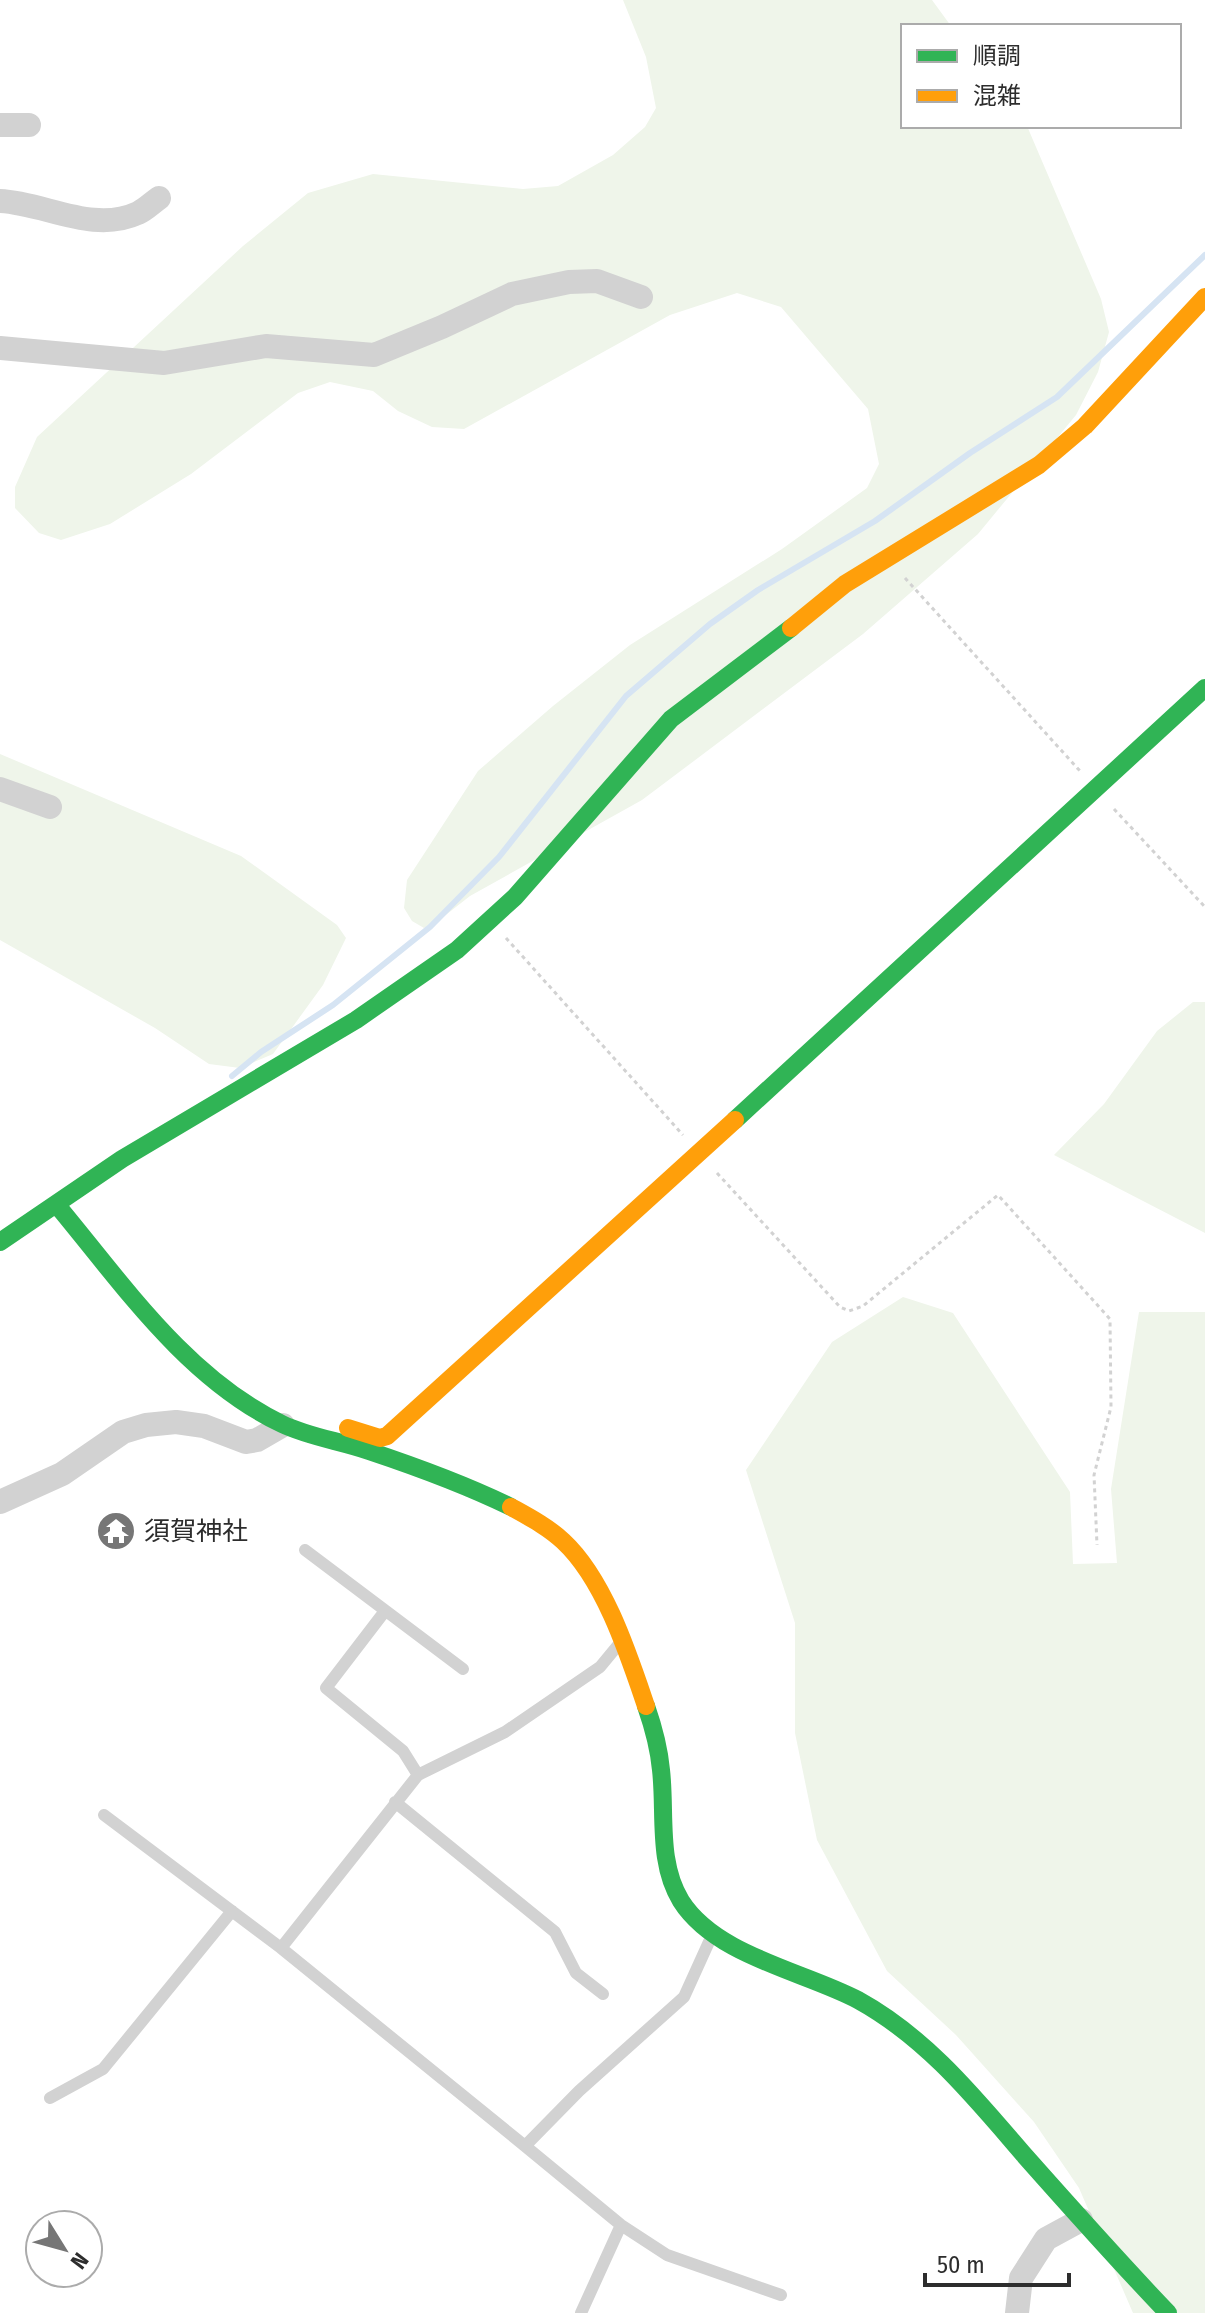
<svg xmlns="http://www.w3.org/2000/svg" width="1205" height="2313" font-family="'Fira Sans Condensed','Noto Sans JP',sans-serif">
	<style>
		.green { fill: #eff5ea }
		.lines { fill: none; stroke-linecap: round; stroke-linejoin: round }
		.stream { stroke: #d6e4f3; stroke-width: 6 }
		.path { stroke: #d2d2d2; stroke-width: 3; stroke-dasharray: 4 4; stroke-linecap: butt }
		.lane { stroke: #d2d2d2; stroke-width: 12 }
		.street { stroke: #d2d2d2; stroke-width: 24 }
		.fast { stroke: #30b455; stroke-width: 18 }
		.slow { stroke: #ff9f0a; stroke-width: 18 }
		.labels { text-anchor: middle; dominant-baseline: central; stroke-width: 8; stroke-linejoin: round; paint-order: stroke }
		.poi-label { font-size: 26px; fill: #2d2d2d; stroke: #fff; text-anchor: start }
	</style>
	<rect width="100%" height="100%" fill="#fff"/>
	<path class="green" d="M623 0H932L951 26H903V126H1027L1101 299 1109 332 1098 372 1076 415 978 534 863 634 642 800 470 896 438 921 424 928 412 921 404 908 407 880 478 771 553 706 630 645 782 549 867 488 879 464 868 409 781 307 737 293 670 315 464 429 432 427 398 411 373 391 330 382 298 393 191 474 110 524 61 540 39 533 15 508V487L37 437 243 246 308 193 373 174 523 189 558 186 613 155 645 127 656 108 646 57Z
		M0 754 241 856 337 925 346 938 323 985 273 1054 240 1068 209 1064 155 1028 0 940Z
		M1193 1002H1205V1233L1054 1155 1104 1104 1157 1031Z
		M903 1297 953 1313 1070 1492 1073 1564 1117 1563 1111 1489 1139 1312H1205V2313H1133L1079 2188 1034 2122 956 2035 887 1971 817 1840 795 1733V1623L746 1470 832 1342Z"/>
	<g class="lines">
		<path class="stream" d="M232 1076 261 1052 333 1005 430 927 499 857 626 696 710 624 758 590 875 521 970 453 1057 397 1205 255"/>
		<path class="path" d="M905 578 1080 771
			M1114 809 1205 907
			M506 938 683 1135
			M717 1173 840 1307 849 1311 863 1306 998 1195 1110 1319 1111 1407 1094 1475 1097 1545"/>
		<path class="lane" d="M305 1550 463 1669
			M385 1611 326 1688 403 1751 418 1775
			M395 1802 555 1932 576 1973 603 1994
			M104 1815 281 1948 525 2146
			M713 1933 684 1997 579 2091 525 2146 621 2225 667 2255 781 2295
			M281 1948 418 1775 505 1732 600 1667 619 1644
			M50 2098 103 2069 232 1911
			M581 2313 621 2225"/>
		<path class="street" d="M0 125H29
			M0 201C45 203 93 234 138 213 145 210 152 203 159 198
			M0 348 164 363 266 346 374 355 442 327 512 294 569 282 597 281 641 297
			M0 789 50 807
			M0 1502 62 1474 123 1432 146 1425 176 1422 204 1426 246 1442 257 1440 283 1425
			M1017 2313 1021 2278 1046 2239 1081 2220"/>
		<path class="fast" d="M735 1120 1205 688
			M56 1204C122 1283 186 1378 282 1424 309 1437 340 1441 369 1451 417 1467 466 1485 511 1507
			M0 1242 122 1159 356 1020 457 950 515 897 671 719 791 628
			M646 1706C653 1726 659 1748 661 1770 666 1813 657 1862 681 1901 716 1956 803 1971 858 2000 927 2038 975 2098 1025 2156 1072 2209 1119 2262 1168 2313"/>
		<path class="slow" d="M791 628 845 584 1039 465 1085 426 1205 297
			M348 1428 380 1438 387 1436 735 1120
			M511 1507C529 1517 548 1527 563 1541 604 1579 628 1653 646 1706"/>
	</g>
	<defs>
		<g id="temple-disc" transform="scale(2)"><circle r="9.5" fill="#767676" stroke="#fff"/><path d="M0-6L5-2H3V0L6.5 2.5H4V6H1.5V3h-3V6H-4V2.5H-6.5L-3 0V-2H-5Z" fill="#fff"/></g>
	</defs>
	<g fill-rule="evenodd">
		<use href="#temple-disc" x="116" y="1531"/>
	</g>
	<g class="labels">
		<g class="poi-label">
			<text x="144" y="1531">須賀神社</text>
		</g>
	</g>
	<rect x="901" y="24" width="280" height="104" fill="#ffffff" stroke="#ababab" stroke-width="2"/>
	<rect x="917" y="50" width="40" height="12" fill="#30b455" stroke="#ababab" stroke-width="2"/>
	<text x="973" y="64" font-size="24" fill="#2d2d2d">順調</text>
	<rect x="917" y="90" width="40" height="12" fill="#ff9f0a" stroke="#ababab" stroke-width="2"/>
	<text x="973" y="104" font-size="24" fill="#2d2d2d">混雑</text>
	<g transform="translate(64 2249) rotate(127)"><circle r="38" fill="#ffffff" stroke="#ababab" stroke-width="2"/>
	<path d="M0-6L14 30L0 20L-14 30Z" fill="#767676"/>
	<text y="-12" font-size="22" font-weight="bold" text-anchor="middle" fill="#2d2d2d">N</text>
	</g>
	<path d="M925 2273v12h144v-12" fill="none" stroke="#2d2d2d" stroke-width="4"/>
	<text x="937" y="2273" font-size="24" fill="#2d2d2d" stroke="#ffffff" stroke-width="6" paint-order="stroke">50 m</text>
</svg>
